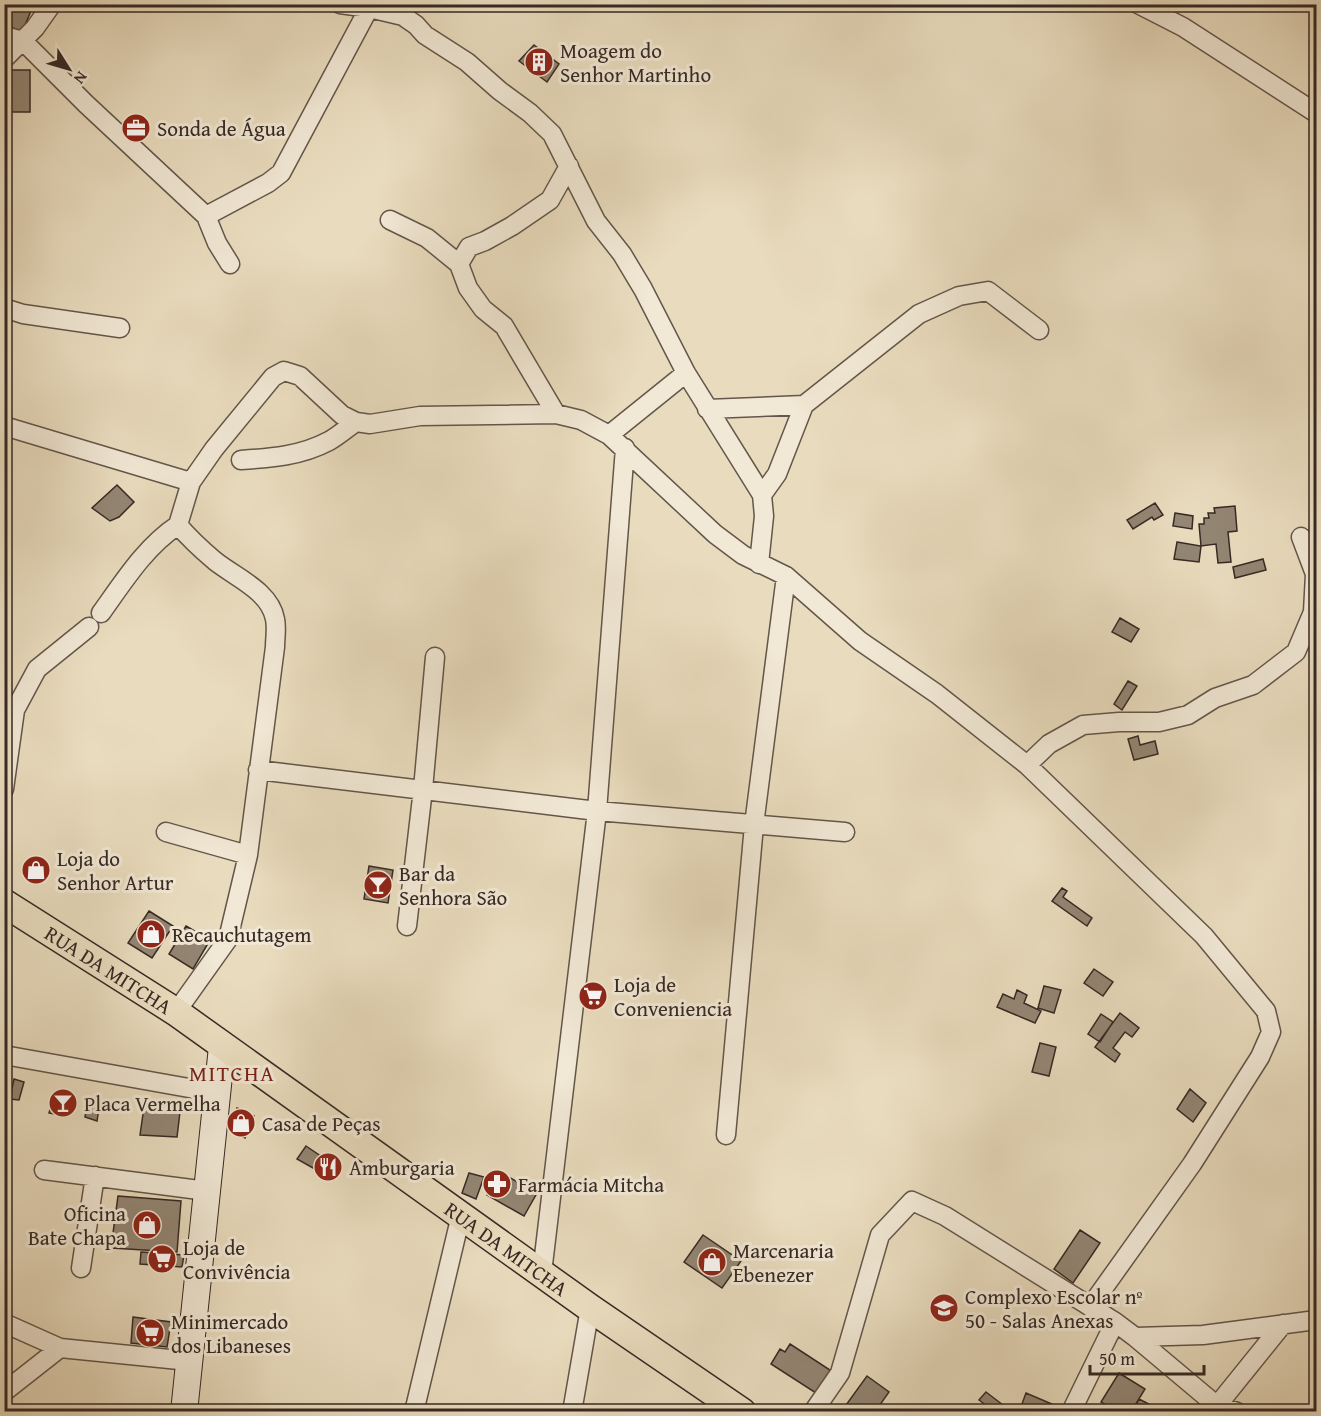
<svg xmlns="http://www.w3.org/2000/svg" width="1321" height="1416" font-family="'Gentium Book Plus',serif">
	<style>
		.building { fill: #938674; stroke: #362924; stroke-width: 1.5 }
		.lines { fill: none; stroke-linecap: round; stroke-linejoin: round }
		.minor-casing { stroke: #63564a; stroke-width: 21 }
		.secondary-casing { stroke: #362924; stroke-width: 28 }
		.primary-casing { stroke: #362924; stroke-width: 30 }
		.minor { stroke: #f1e8d5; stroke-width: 18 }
		.secondary { stroke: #f1e8d5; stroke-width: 26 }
		.primary { stroke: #e9dcbe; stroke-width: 27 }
		.labels { text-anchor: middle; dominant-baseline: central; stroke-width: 6; stroke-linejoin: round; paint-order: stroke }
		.poi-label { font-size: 21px; fill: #362924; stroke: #f1e8d5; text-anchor: start }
		.street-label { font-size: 21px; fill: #362924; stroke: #f1e8d5 }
		.neighbourhood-label { font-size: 22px; letter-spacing: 1.5px; fill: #7a1f14; stroke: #f1e8d5 }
	</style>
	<rect width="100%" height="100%" fill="#e9dcbe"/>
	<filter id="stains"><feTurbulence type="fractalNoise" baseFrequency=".00333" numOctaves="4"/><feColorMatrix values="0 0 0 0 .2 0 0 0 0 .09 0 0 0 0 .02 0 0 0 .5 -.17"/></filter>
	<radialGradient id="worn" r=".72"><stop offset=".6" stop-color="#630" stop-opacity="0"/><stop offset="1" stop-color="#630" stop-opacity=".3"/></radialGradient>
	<path class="building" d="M4 4H34L22 32 4 24Z
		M534 45 559 64 547 82 519 61Z
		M7 70H30V112H7Z
		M130 120 142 125 141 137 129 134Z
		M117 485 134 502 119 517 110 521 92 508Z
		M1155 503 1163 515 1154 520 1152 517 1133 529 1127 520Z
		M1235 506 1237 531 1228 532 1231 562 1218 563 1216 544 1201 546 1199 524H1204V518H1209L1208 513H1215L1214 508Z
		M1175 513 1193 516 1192 529 1173 526Z
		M1177 542 1201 546 1199 562 1174 559Z
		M1263 559 1266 570 1235 578 1233 567Z
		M1120 618 1139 629 1131 642 1112 632Z
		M1128 681 1137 686 1122 710 1114 704Z
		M1138 736 1140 745 1155 741 1158 754 1134 760 1128 739Z
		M35 860 46 867 37 879 27 872Z
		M369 866 393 870 388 903 364 899Z
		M1062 888 1067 891 1063 897 1092 918 1087 926 1052 901Z
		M149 911 173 926 152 958 128 943Z
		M186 926 210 940 193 969 169 954Z
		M1094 969 1113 982 1103 996 1084 983Z
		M596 985V990H604L602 1002 583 1003V986Z
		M1044 986 1061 990 1054 1013 1038 1008Z
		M1017 990 1027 995 1024 1003 1041 1011 1035 1023 997 1007 1003 994 1014 999Z
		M1120 1013 1139 1028 1132 1037 1125 1032 1113 1048 1120 1054 1115 1062 1095 1047Z
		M1101 1014 1113 1022 1100 1042 1088 1034Z
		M1040 1043 1056 1047 1049 1076 1032 1072Z
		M14 1079 24 1082 19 1100 10 1099Z
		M1190 1089 1206 1103 1193 1122 1177 1109Z
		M56 1092 75 1096 70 1112 56 1109 54 1114 49 1113Z
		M88 1100 100 1102 97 1121 85 1117Z
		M144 1107 180 1112 177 1137 140 1135Z
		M237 1108 254 1116 245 1138 229 1130Z
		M306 1146 322 1157 313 1168 297 1159Z
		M322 1157 340 1168 335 1177 316 1165Z
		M500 1172 537 1193 524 1216 487 1195Z
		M469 1173 484 1177 476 1199 462 1193Z
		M118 1196 181 1201 177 1252 111 1248Z
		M1080 1230 1100 1243 1073 1283 1054 1269Z
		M703 1235 741 1261 722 1288 684 1262Z
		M141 1252 184 1255 182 1267 140 1264Z
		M133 1317 171 1322 167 1347 131 1343Z
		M790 1344 833 1372 819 1395 771 1364 780 1349 785 1352Z
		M1119 1373 1145 1389 1131 1412H1117L1101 1402Z
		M867 1376 889 1392 875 1412H841Z
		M986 1392 1012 1412H988L986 1410 988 1407 979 1400Z
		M1026 1393 1061 1408 1059 1412H1019Z
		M1139 1399 1164 1412H1133Z"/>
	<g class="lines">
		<g class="minor-casing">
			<path id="minor" d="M340 4 369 8 403 16 416 25 425 35 467 62 500 91 530 113 552 134 596 221 622 254 643 289 686 373 762 495 764 516 759 564
				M1138 4 1183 27 1316 113
				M4 36 23 41 86 104 206 216 217 243 230 264
				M4 59 35 28 52 4
				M206 216 268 183 281 173 369 8
				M390 220 427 238 459 264
				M4 308 23 314 120 328
				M707 409 804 405
				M556 414 504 326 483 309 468 288 459 264 469 247 485 241 512 226 550 200 569 166
				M4 426 191 482
				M609 435 686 373
				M241 460C271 458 301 456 329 441 338 436 347 428 356 422
				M762 495 777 474 804 405 919 314 959 296 988 291 1039 330
				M101 613C124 581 145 547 178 525
				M1027 765 1049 744 1083 725 1119 722H1159L1188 715 1215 698 1253 685 1296 652 1313 612 1315 574 1301 537
				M258 770 597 811 845 832
				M4 789 15 710 37 669 89 627
				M166 832 248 855
				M407 926 423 789 435 657
				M176 1012 228 939 248 855 275 647C275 638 277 628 275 619 270 591 235 577 215 561 202 550 189 538 178 525L191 482 214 449 273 377 284 371 300 376 342 415 356 422 370 424 420 416 556 414 581 420 609 435 715 534 743 555 786 576 860 641 937 694 1027 765 1204 936 1266 1011 1271 1032 1260 1057 1192 1164 1090 1307
				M4 1055 217 1093
				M726 1135 754 825 786 576
				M44 1170 207 1191
				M81 1268 95 1176
				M542 1273 597 811 625 448
				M4 1323 60 1348 189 1361
				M1135 1337 1216 1405 1237 1412
				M4 1392 60 1348
				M414 1412 461 1215
				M572 1412 590 1308
				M813 1412 840 1373 880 1235 912 1201 945 1216 1115 1322 1135 1337 1203 1335 1316 1320
				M1071 1412 1115 1322
				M1212 1412 1283 1324"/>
		</g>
		<g class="secondary-casing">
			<path id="secondary" d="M184 1412 222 1047"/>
		</g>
		<g class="primary-casing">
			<g id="primary">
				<path id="s1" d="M4 903 176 1012 590 1308 742 1412"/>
			</g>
		</g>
		<use href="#minor" class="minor"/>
		<use href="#secondary" class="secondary"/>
		<use href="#primary" class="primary"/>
	</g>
	<defs>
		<g id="building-disc" transform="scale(1.5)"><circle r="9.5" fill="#8f2418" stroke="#f1e8d5"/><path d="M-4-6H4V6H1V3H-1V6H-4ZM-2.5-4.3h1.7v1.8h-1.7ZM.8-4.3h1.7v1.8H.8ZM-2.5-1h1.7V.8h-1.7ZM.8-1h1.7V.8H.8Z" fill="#fff"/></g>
		<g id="office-disc" transform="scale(1.5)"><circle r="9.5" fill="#8f2418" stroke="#f1e8d5"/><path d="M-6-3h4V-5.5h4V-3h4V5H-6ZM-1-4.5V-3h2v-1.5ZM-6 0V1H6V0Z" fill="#fff"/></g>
		<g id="shop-disc" transform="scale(1.5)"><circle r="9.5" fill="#8f2418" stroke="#f1e8d5"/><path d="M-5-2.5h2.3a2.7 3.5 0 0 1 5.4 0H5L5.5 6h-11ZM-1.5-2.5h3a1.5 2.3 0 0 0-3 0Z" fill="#fff"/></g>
		<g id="bar-disc" transform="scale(1.5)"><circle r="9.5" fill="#8f2418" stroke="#f1e8d5"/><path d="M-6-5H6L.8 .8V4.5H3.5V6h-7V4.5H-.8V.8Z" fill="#fff"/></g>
		<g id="supermarket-disc" transform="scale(1.5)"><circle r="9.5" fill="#8f2418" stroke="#f1e8d5"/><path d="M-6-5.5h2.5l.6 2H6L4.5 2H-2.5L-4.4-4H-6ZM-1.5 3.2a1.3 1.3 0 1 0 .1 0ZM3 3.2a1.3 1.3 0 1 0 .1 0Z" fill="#fff"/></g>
		<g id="restaurant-disc" transform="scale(1.5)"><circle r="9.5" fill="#8f2418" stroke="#f1e8d5"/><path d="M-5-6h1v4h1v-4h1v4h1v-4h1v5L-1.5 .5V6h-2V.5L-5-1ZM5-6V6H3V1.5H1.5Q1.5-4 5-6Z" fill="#fff"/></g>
		<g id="pharmacy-disc" transform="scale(1.5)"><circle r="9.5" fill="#8f2418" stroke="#f1e8d5"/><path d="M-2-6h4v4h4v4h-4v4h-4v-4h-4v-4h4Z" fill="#fff"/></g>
		<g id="school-disc" transform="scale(1.5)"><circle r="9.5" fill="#8f2418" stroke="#f1e8d5"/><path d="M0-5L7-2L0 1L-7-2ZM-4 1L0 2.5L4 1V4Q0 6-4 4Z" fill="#fff"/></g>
	</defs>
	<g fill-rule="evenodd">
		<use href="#building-disc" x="539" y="62"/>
		<use href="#office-disc" x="136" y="128"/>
		<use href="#shop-disc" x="36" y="870"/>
		<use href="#bar-disc" x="378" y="885"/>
		<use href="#shop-disc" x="151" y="934"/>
		<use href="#supermarket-disc" x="593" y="996"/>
		<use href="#bar-disc" x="63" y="1103"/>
		<use href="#shop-disc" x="241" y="1123"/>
		<use href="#restaurant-disc" x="328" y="1167"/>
		<use href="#pharmacy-disc" x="497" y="1184"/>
		<use href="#shop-disc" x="147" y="1225"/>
		<use href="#supermarket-disc" x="162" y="1259"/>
		<use href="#shop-disc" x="712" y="1262"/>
		<use href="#school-disc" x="944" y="1308"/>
		<use href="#supermarket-disc" x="150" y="1333"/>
	</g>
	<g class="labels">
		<g class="poi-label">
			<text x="560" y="50">Moagem do<tspan x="560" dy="24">Senhor Martinho</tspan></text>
			<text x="157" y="128">Sonda de Água</text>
			<text x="57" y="858">Loja do<tspan x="57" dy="24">Senhor Artur</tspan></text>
			<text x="399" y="873">Bar da<tspan x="399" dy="24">Senhora São</tspan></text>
			<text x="172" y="934">Recauchutagem</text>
			<text x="614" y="984">Loja de<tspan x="614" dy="24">Conveniencia</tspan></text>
			<text x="84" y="1103">Placa Vermelha</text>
			<text x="262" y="1123">Casa de Peças</text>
			<text x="349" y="1167">Amburgaria</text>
			<text x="518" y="1184">Farmácia Mitcha</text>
			<text x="126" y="1213" text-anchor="end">Oficina<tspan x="126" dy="24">Bate Chapa</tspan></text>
			<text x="183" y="1247">Loja de<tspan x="183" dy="24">Convivência</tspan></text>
			<text x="733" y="1250">Marcenaria<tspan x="733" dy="24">Ebenezer</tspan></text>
			<text x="965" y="1296">Complexo Escolar nº<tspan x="965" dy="24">50 - Salas Anexas</tspan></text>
			<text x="171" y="1321">Minimercado<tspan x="171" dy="24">dos Libaneses</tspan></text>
		</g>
		<g class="street-label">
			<text stroke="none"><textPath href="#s1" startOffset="124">RUA DA MITCHA</textPath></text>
			<text stroke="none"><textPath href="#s1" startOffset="610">RUA DA MITCHA</textPath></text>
		</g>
		<g class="neighbourhood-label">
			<text x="232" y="1073">MITCHA</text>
		</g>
	</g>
	<rect width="1321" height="1416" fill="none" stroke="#e9dcbe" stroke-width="24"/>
	<rect x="6" y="6" width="1309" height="1404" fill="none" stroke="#362924" stroke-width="3"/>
	<rect x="12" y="12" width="1297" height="1392" fill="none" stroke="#362924" stroke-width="1.5"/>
	<g transform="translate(69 69) rotate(127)" stroke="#f1e8d5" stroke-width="4.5" paint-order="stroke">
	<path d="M0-4.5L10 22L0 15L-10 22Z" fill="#362924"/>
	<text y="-9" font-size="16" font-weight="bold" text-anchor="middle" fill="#362924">N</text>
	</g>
	<path d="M1090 1365v9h114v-9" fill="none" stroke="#362924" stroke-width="3"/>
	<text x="1099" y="1365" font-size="18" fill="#362924" stroke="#f1e8d5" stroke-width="4.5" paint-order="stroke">50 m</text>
	<rect width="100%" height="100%" filter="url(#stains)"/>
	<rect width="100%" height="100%" fill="url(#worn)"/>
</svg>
